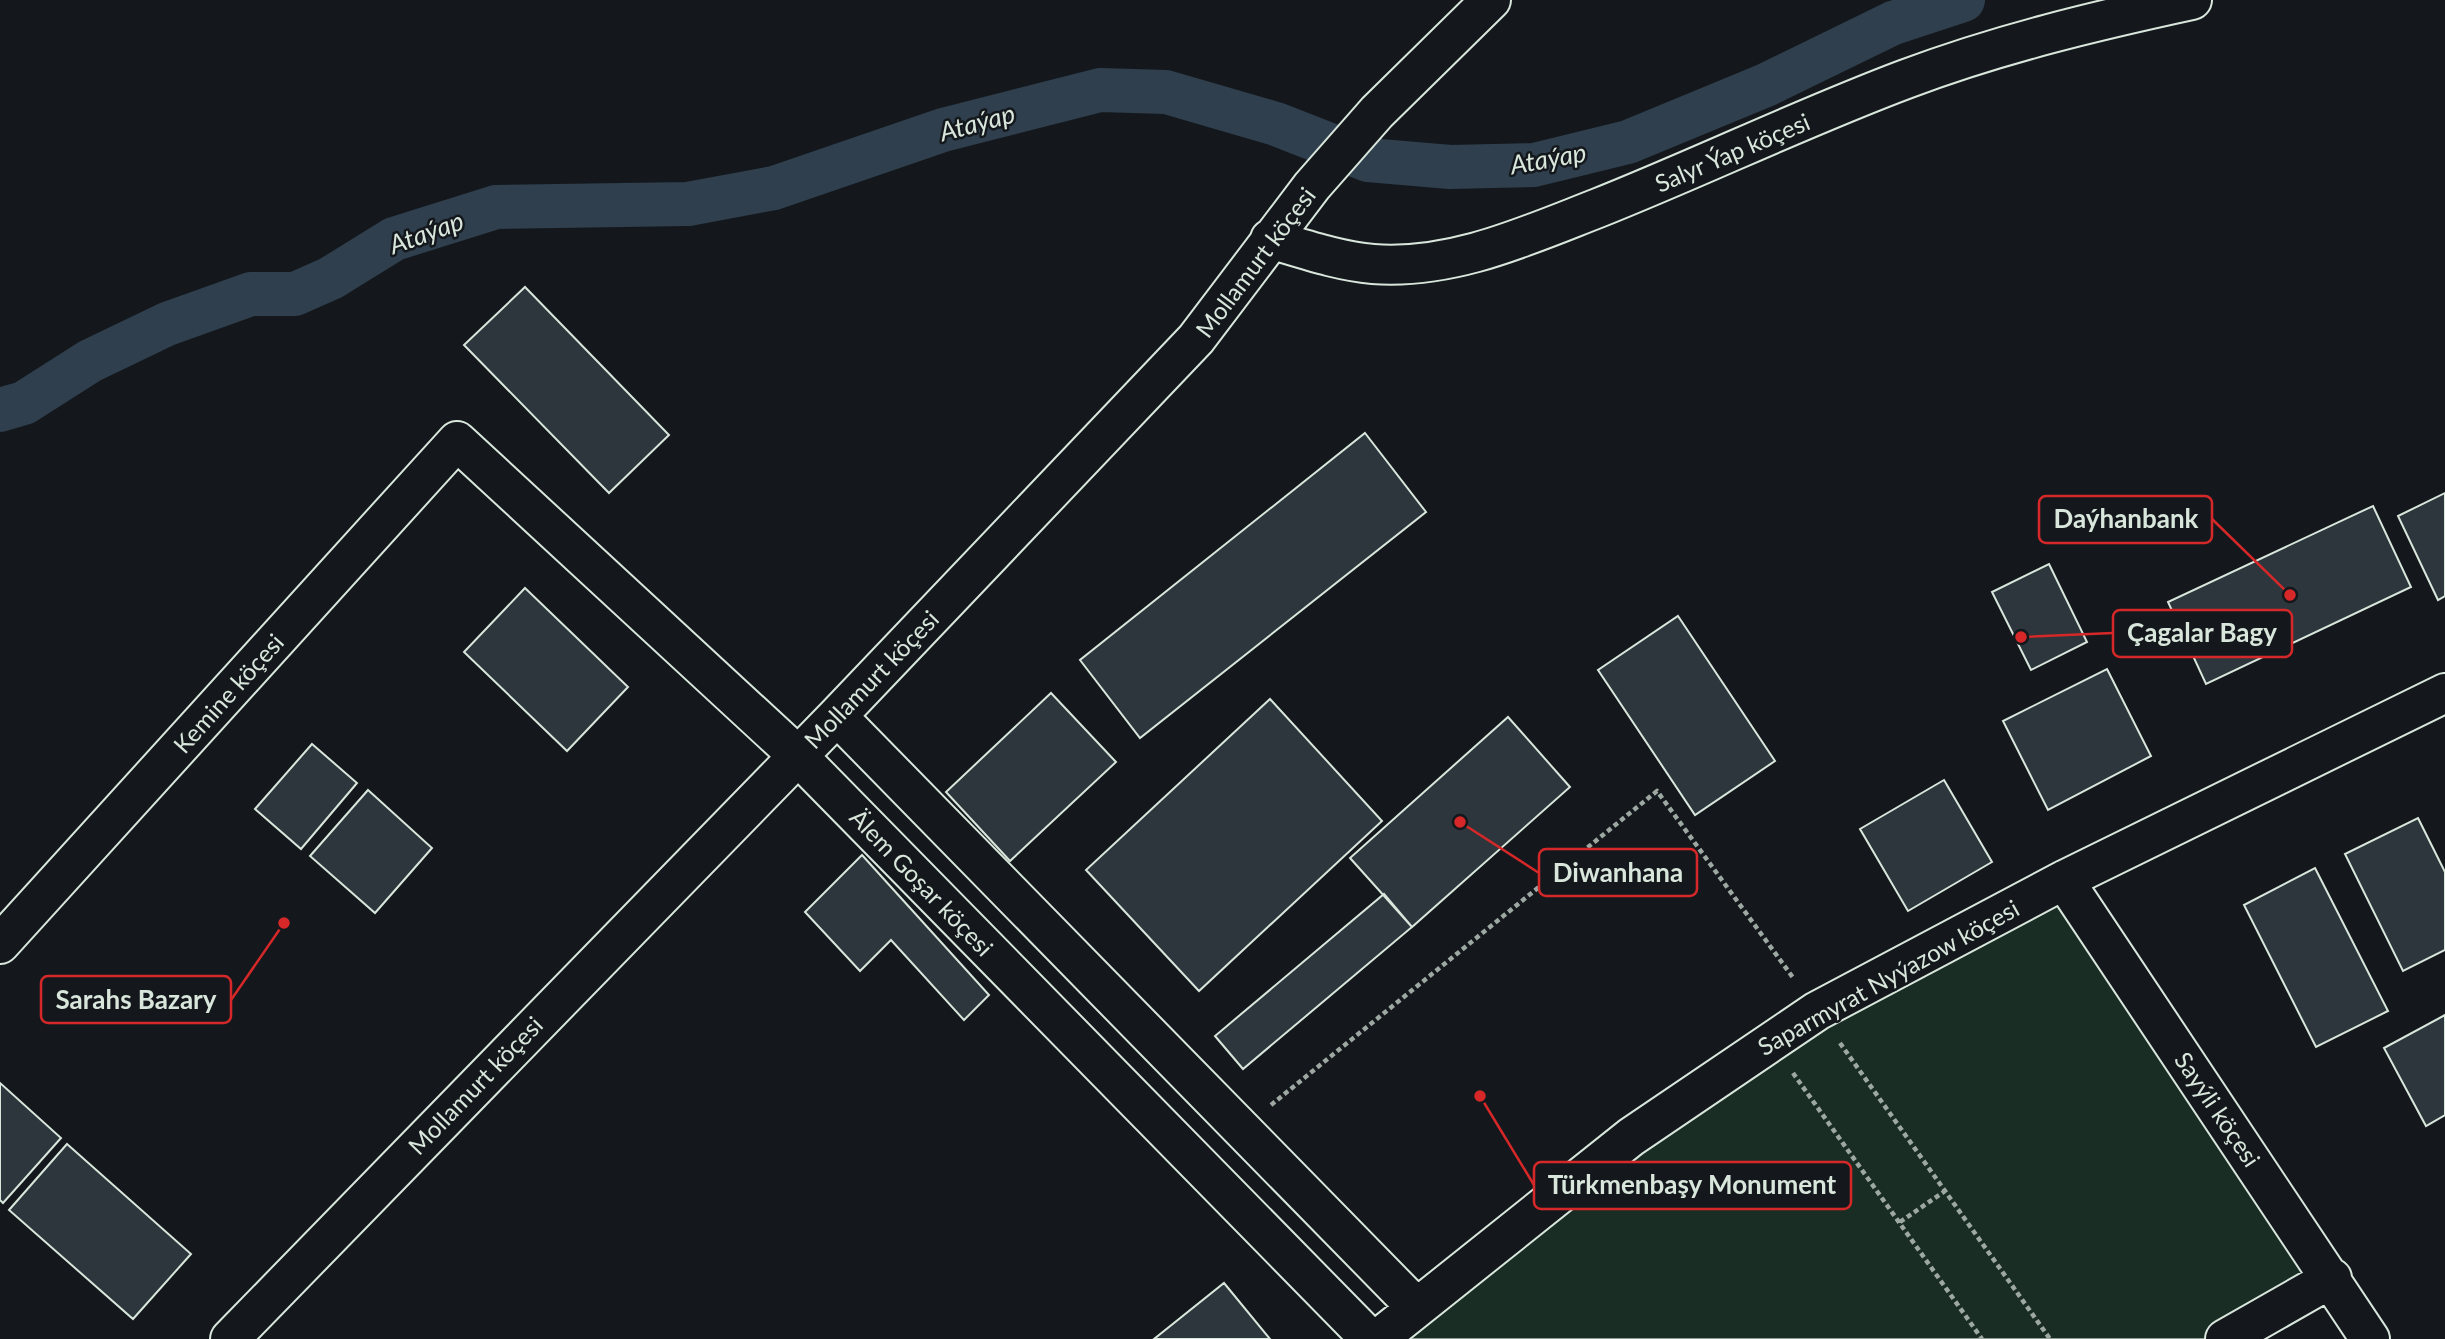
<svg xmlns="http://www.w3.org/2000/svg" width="2445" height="1339" font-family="Lato,sans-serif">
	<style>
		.green { fill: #1a2d24; stroke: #939e99; stroke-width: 2 }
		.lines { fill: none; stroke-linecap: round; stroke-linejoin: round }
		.canal { stroke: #2f3f4d; stroke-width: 44 }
		.building { fill: #2c363c; stroke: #d8e6dc; stroke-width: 2 }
		.minor-casing { stroke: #d8e6dc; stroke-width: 42 }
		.path { stroke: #9da8a2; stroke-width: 4.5; stroke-dasharray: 5 3.5; stroke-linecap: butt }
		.minor { stroke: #14181c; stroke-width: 38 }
		.labels { text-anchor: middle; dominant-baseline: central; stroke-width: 5; stroke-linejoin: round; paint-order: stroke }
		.street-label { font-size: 24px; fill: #d8e6dc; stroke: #14181c }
		.water-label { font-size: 26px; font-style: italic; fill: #d8e6dc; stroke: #14181c }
		.leader { fill: none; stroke: #d62828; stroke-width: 2.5 }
		.callout-dot { fill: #d62828; stroke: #14181c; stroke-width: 2.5 }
		.callout { fill: #14181c; stroke: #d62828; stroke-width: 2.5 }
		.callout-label { font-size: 26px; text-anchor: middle; font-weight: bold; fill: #d8e6dc }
	</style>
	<rect width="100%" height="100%" fill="#14181c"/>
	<path class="green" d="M2064 880 2332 1278 2225 1339H1379L1631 1137Z"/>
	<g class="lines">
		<path class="canal" d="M0 410 24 403 90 361 167 324 251 294H295L331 278 394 239 496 207 688 204 774 188 943 130 1100 90 1166 92 1276 124 1368 160 1450 167 1534 165 1628 142 1766 85 1893 23 1963 0"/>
	</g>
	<path class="building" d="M525 287 669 435 609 493 464 345Z
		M1365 433 1426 512 1140 738 1080 660Z
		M2445 493V596L2438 600 2398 516Z
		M2373 506 2411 587 2206 684 2168 602Z
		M2049 564 2087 642 2031 670 1992 592Z
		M525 588 628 687 567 751 464 652Z
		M1678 616 1775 761 1695 815 1598 670Z
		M2107 669 2151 756 2048 810 2003 721Z
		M1051 693 1116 762 1010 861 946 792Z
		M1270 699 1382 821 1199 991 1086 870Z
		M1508 717 1570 787 1412 927 1350 858Z
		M312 744 357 783 301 849 255 809Z
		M1944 780 1992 862 1908 911 1860 829Z
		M368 790 432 848 375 913 310 856Z
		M2418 818 2445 872V950L2403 971 2345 854Z
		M862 855 989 995 964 1020 891 940 860 971 805 912Z
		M2315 868 2388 1011 2316 1047 2244 905Z
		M1384 894 1412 927 1243 1069 1215 1036Z
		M2445 1015V1115L2426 1126 2384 1048Z
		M0 1083 61 1138 3 1203 0 1200Z
		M67 1144 191 1254 133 1319 9 1210Z
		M1224 1283 1270 1339H1154Z"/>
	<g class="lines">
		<g class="minor-casing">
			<path id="minor" d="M1270 239C1304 249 1338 261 1373 264 1452 270 1526 236 1598 208 1701 167 1802 118 1906 79 1999 44 2095 21 2192 0
				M837 716 1416 1307
				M2064 880 2370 1339
				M0 944 457 441 797 755 1370 1339
				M230 1339 837 716 1196 339 1312 186 1377 112 1491 0
				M1378 1339 1631 1137 1817 1011 2064 880 2445 693
				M2225 1339 2332 1278"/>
		</g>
		<path class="path" d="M1840 1043 2050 1339
			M1793 1073 1982 1339
			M1271 1105 1657 791 1794 979
			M1900 1222 1945 1191"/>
		<use href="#minor" class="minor"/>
	</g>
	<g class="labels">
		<g class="street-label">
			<text transform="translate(1732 152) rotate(-23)">Salyr Ýap köçesi</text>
			<text transform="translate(1255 262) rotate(-53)">Mollamurt köçesi</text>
			<text transform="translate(871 679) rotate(-46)">Mollamurt köçesi</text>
			<text transform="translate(228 693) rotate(-48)">Kemine köçesi</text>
			<text transform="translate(922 882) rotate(46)">Älem Goşar köçesi</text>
			<text transform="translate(1888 977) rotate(-29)">Saparmyrat Nyýazow köçesi</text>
			<text transform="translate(475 1085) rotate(-46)">Mollamurt köçesi</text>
			<text transform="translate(2218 1109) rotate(56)">Sayýli köçesi</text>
		</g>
		<g class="water-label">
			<text transform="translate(977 122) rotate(-15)">Ataýap</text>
			<text transform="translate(1548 158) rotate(-10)">Ataýap</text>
			<text transform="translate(426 232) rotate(-20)">Ataýap</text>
		</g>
	</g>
	<path class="leader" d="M2290 595L2212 519M2021 637L2113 633M1460 822L1539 873M284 923L231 1000M1480 1096L1534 1185"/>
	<g class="callout-dot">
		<circle cx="2290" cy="595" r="7"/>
		<circle cx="2021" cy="637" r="7"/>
		<circle cx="1460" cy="822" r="7"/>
		<circle cx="284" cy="923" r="7"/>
		<circle cx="1480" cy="1096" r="7"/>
	</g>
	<g class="callout">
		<rect x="2039" y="496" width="173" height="47" rx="7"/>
		<rect x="2113" y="610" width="179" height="47" rx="7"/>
		<rect x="1539" y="849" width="158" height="47" rx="7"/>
		<rect x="41" y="976" width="190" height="47" rx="7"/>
		<rect x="1534" y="1162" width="317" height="47" rx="7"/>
	</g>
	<g class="callout-label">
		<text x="2126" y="528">Daýhanbank</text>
		<text x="2202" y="642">Çagalar Bagy</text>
		<text x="1618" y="882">Diwanhana</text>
		<text x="136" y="1009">Sarahs Bazary</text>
		<text x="1692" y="1194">Türkmenbaşy Monument</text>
	</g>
</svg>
